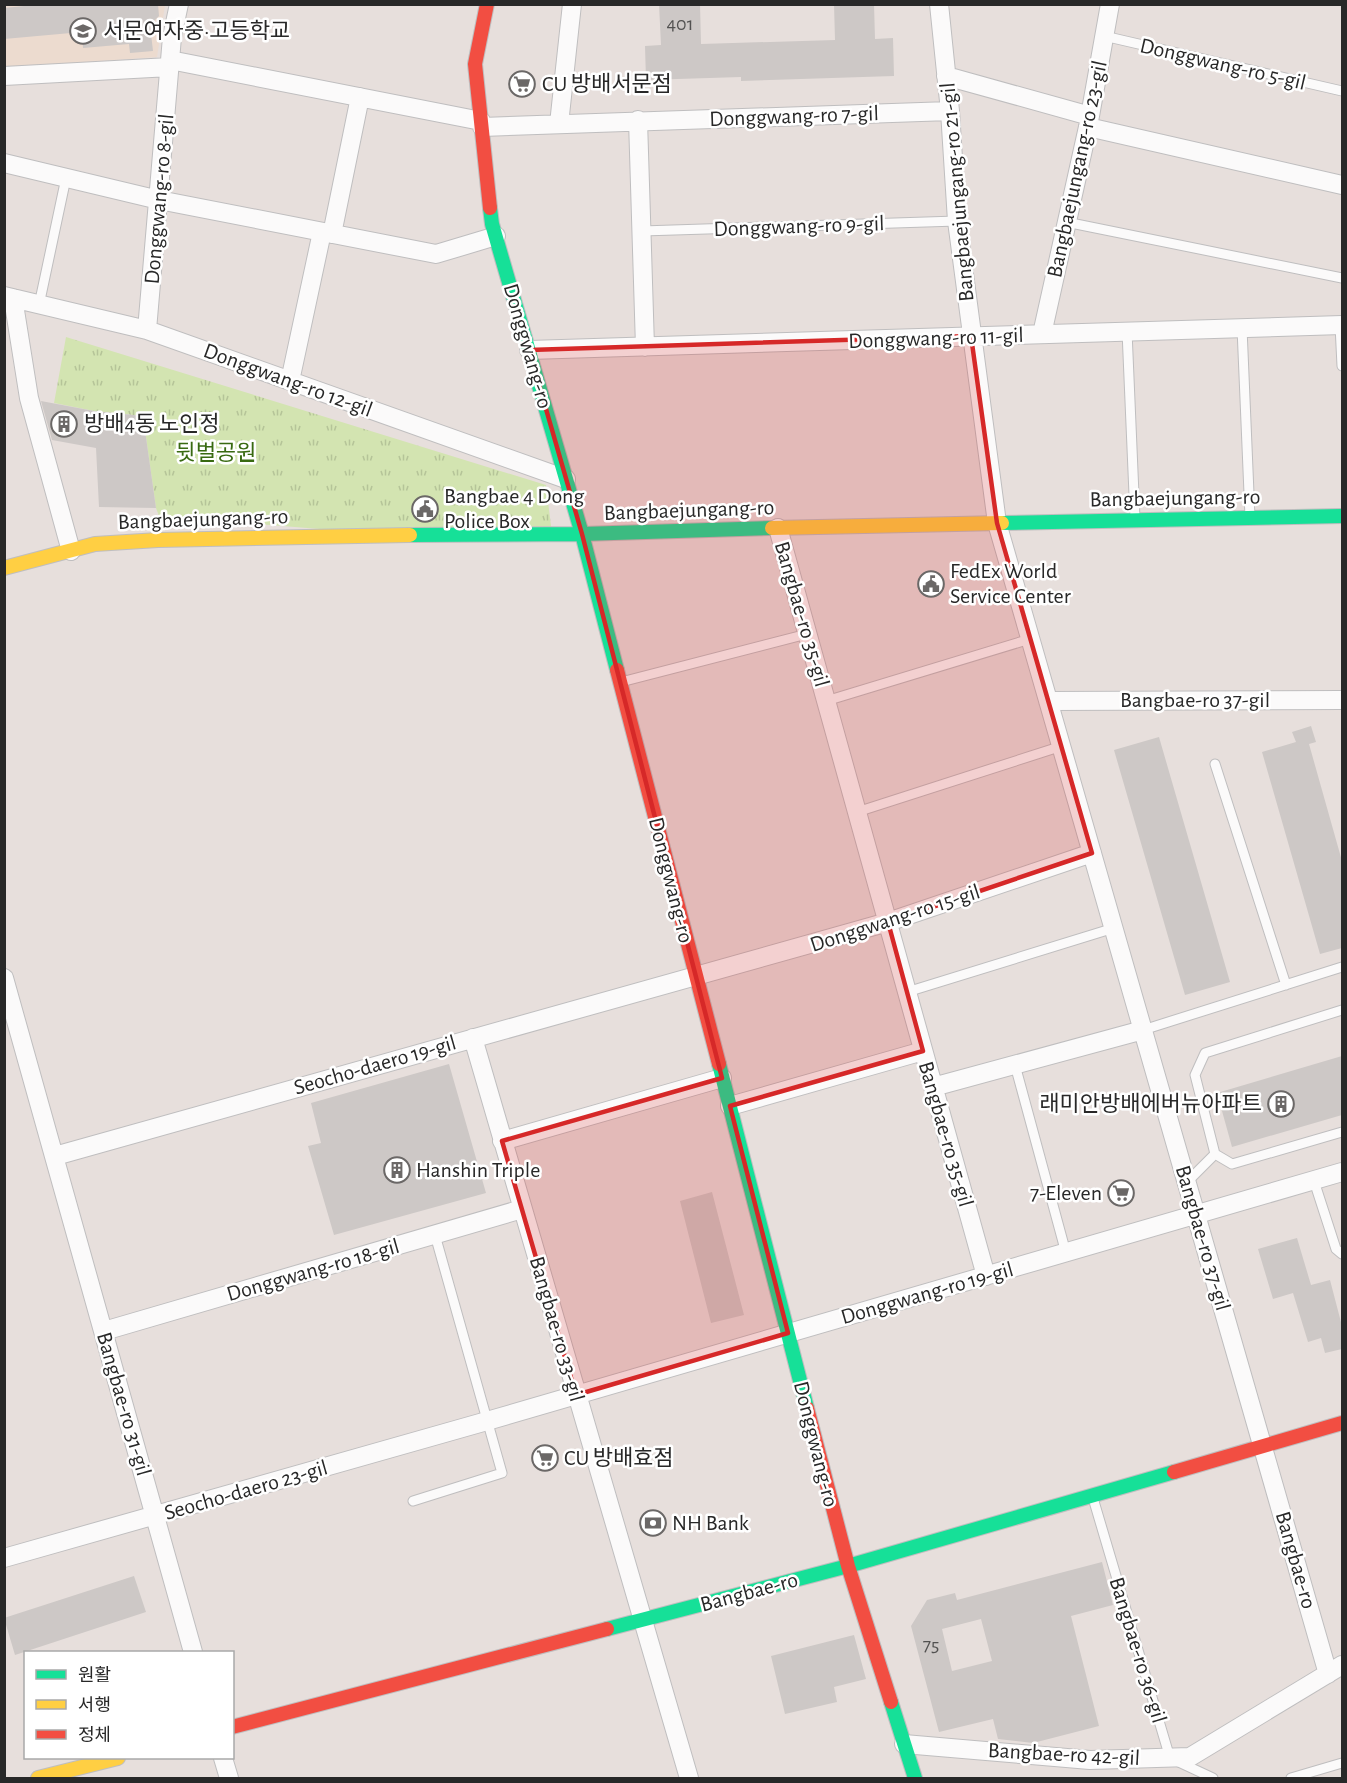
<svg xmlns="http://www.w3.org/2000/svg" width="1347" height="1783" font-family="'Alegreya Sans','Noto Sans KR',sans-serif">
	<style>
		.education { fill: #ecdbcf }
		.park { fill: url(#park-tufts) }
		.building { fill: #cdc8c6; fill-rule: evenodd }
		.lines { fill: none; stroke-linecap: round; stroke-linejoin: round }
		.lane-casing { stroke: #bfbebf; stroke-width: 11 }
		.street-casing { stroke: #bfbebf; stroke-width: 20 }
		.fast-casing { stroke: #bfbebf; stroke-width: 16 }
		.slow-casing { stroke: #bfbebf; stroke-width: 16 }
		.jam-casing { stroke: #bfbebf; stroke-width: 16 }
		.lane { stroke: #fbfafa; stroke-width: 9 }
		.street { stroke: #fbfafa; stroke-width: 18 }
		.fast { stroke: #16e098; stroke-width: 14 }
		.slow { stroke: #ffcf43; stroke-width: 14 }
		.jam { stroke: #f24e42; stroke-width: 14 }
		.marked { fill: #d62828; fill-opacity: 0.2; stroke: #d62828; stroke-width: 4.5; stroke-linejoin: round }
		.labels { text-anchor: middle; dominant-baseline: central; stroke-width: 5; stroke-linejoin: round; paint-order: stroke }
		.number-label { font-size: 20px; fill: #525150 }
		.poi-label { font-size: 22px; fill: #282828; stroke: #fff; text-anchor: start }
		.street-label { font-size: 22px; fill: #282828; stroke: #fff }
		.park-label { font-size: 22px; fill: #396a12; stroke: #fff }
	</style>
	<defs>
		<pattern id="park-tufts" width="24" height="20" patternUnits="userSpaceOnUse" patternTransform="scale(1.5)"><rect width="24" height="20" fill="#d3e4b1"/><path d="M3 7l-1-3M5 7V3M7 7l1-3M15 17l-1-3M17 17v-4M19 17l1-3" fill="none" stroke="#b5c498"/></pattern>
	</defs>
	<rect width="100%" height="100%" fill="#e7dfdc"/>
	<path class="education" d="M5 5H165L157 57 5 68Z"/>
	<path class="park" d="M66 337 546 485 552 534 395 535 159 516 156 508 143 416 94 411 54 403Z"/>
	<path class="building" d="M44 4H158L159 16 150 25 153 51 130 53 129 44 83 48 82 32 4 39V8Z
		M659 4H700L701 44 835 40 834 4H874L875 39 893 38 894 76 741 81V77L646 80 645 46 661 45Z
		M41 401 94 411 143 416 156 508 99 507 96 448 52 440Z
		M1311 726 1316 742 1309 744 1342 861V948L1320 954 1262 752 1296 742 1292 732Z
		M1159 737 1230 982 1185 995 1114 750Z
		M1342 1056V1115L1232 1147 1217 1093Z
		M449 1064 486 1193 334 1235 308 1146 321 1143 311 1103Z
		M712 1192 744 1315 711 1323 680 1201Z
		M1297 1238 1311 1285 1330 1280 1342 1326V1349L1325 1353 1321 1338 1308 1342 1293 1293 1273 1299 1258 1249Z
		M1102 1562 1113 1605 1071 1616 1099 1726 1033 1743 998 1739 993 1719 939 1732 911 1626 927 1600 955 1593 957 1600ZM981 1619 992 1661 952 1671 942 1629Z
		M134 1576 146 1612 15 1655 4 1618Z
		M854 1635 866 1679 834 1687 837 1702 785 1714 771 1656Z"/>
	<g class="lines">
		<g class="lane-casing">
			<path id="lane" d="M1104 36 1342 91
				M1066 222 1342 278
				M642 231 957 221
				M39 305 66 178
				M1340 325 1342 366
				M1242 328 1250 517
				M1127 331 1135 518
				M621 682 807 634
				M826 701 1030 639
				M1215 764 1286 985
				M857 812 1062 746
				M907 992 1114 928
				M1342 1010 1205 1053 1195 1075 1215 1154 1232 1164 1342 1132
				M1143 1030 1342 967
				M1015 1065 1066 1253
				M1314 1181 1336 1249 1342 1254
				M1187 1182 1215 1154
				M1093 1498 1170 1758 1213 1778
				M413 1501 502 1473 435 1235
				M1291 1778 1342 1763"/>
		</g>
		<g class="street-casing">
			<path id="street" d="M939 4 950 111 957 221 997 523 1328 1674
				M170 60 481 121
				M4 76 170 67
				M946 76 1090 116
				M638 120 645 347
				M559 124 572 4
				M482 127 950 111
				M1088 127 1342 185
				M4 163 159 200 436 254 496 236
				M332 234 360 97
				M4 296 147 330 566 479
				M13 298 29 398 71 551
				M147 330 172 37 179 4
				M1042 334 1088 127 1110 4
				M529 350 1342 325
				M290 381 322 232
				M778 528 986 1276
				M1048 701 1342 700
				M4 978 193 1652
				M473 1038 689 1778
				M933 1087 1143 1030
				M730 1106 923 1051
				M502 1141 722 1078
				M55 1156 888 922 1092 853
				M104 1331 522 1209
				M4 1558 487 1421 1342 1172
				M904 1744 1090 1760 1190 1757 1342 1665
				M223 1758 229 1778"/>
		</g>
		<g class="fast-casing">
			<path id="fast" d="M490 208 492 224 582 534 617 670
				M1002 523 1342 516
				M410 535 582 534 772 528
				M719 1064 807 1408
				M607 1629 848 1566 1174 1472
				M891 1702 915 1778"/>
		</g>
		<g class="slow-casing">
			<path id="slow" d="M772 528 1002 523
				M4 568 95 544 158 540 410 535
				M38 1778 118 1758"/>
		</g>
		<g class="jam-casing">
			<path id="jam" d="M487 4 475 64 490 208
				M617 670 719 1064
				M807 1408 848 1566 891 1702
				M1174 1472 1342 1423
				M232 1727 607 1629"/>
		</g>
		<use href="#lane" class="lane"/>
		<use href="#street" class="street"/>
		<use href="#fast" class="fast"/>
		<use href="#slow" class="slow"/>
		<use href="#jam" class="jam"/>
	</g>
	<path class="marked" d="M971 336 997 523 1092 853 888 922 923 1051 730 1106 788 1333 576 1395 502 1141 722 1078 582 534 529 350Z"/>
	<defs>
		<g id="school-ring" transform="scale(1.35)"><circle r="9.5" fill="#fff" stroke="#6b6867" stroke-width="1.5"/><path d="M0-5L7-2L0 1L-7-2ZM-4 1L0 2.5L4 1V4Q0 6-4 4Z" fill="#6b6867"/></g>
		<g id="supermarket-ring" transform="scale(1.35)"><circle r="9.5" fill="#fff" stroke="#6b6867" stroke-width="1.5"/><path d="M-6-5.5h2.5l.6 2H6L4.5 2H-2.5L-4.4-4H-6ZM-1.5 3.2a1.3 1.3 0 1 0 .1 0ZM3 3.2a1.3 1.3 0 1 0 .1 0Z" fill="#6b6867"/></g>
		<g id="building-ring" transform="scale(1.35)"><circle r="9.5" fill="#fff" stroke="#6b6867" stroke-width="1.5"/><path d="M-4-6H4V6H1V3H-1V6H-4ZM-2.5-4.3h1.7v1.8h-1.7ZM.8-4.3h1.7v1.8H.8ZM-2.5-1h1.7V.8h-1.7ZM.8-1h1.7V.8H.8Z" fill="#6b6867"/></g>
		<g id="civic-ring" transform="scale(1.35)"><circle r="9.5" fill="#fff" stroke="#6b6867" stroke-width="1.5"/><path d="M-.6-6.5H3V-4.5H.6V-3L4-1V1h2V6H-6V1h2V-1L-.6-3ZM-1.2 2.5V6h2.4V2.5Z" fill="#6b6867"/></g>
		<g id="bank-ring" transform="scale(1.35)"><circle r="9.5" fill="#fff" stroke="#6b6867" stroke-width="1.5"/><path d="M-6-4H6V4H-6ZM0-2.3a2.3 2.3 0 1 0 0 4.6a2.3 2.3 0 1 0 0-4.6Z" fill="#6b6867"/></g>
	</defs>
	<g fill-rule="evenodd">
		<use href="#school-ring" x="83" y="31"/>
		<use href="#supermarket-ring" x="522" y="84"/>
		<use href="#building-ring" x="64" y="424"/>
		<use href="#civic-ring" x="425" y="509"/>
		<use href="#civic-ring" x="931" y="584"/>
		<use href="#building-ring" x="1281" y="1104"/>
		<use href="#building-ring" x="397" y="1170"/>
		<use href="#supermarket-ring" x="1121" y="1193"/>
		<use href="#supermarket-ring" x="545" y="1458"/>
		<use href="#bank-ring" x="653" y="1523"/>
	</g>
	<g class="labels">
		<g class="number-label">
			<text x="680" y="24">401</text>
			<text x="931" y="1645">75</text>
		</g>
		<g class="poi-label">
			<text x="103" y="31">서문여자중·고등학교</text>
			<text x="542" y="84">CU 방배서문점</text>
			<text x="84" y="424">방배4동 노인정</text>
			<text x="444" y="496">Bangbae 4 Dong<tspan x="444" dy="25">Police Box</tspan></text>
			<text x="950" y="571">FedEx World<tspan x="950" dy="25">Service Center</tspan></text>
			<text x="1262" y="1104" text-anchor="end">래미안방배에버뉴아파트</text>
			<text x="416" y="1170">Hanshin Triple</text>
			<text x="1102" y="1193" text-anchor="end">7-Eleven</text>
			<text x="564" y="1458">CU 방배효점</text>
			<text x="672" y="1523">NH Bank</text>
		</g>
		<g class="street-label">
			<text transform="translate(1223 64) rotate(13)">Donggwang-ro 5-gil</text>
			<text transform="translate(794 116) rotate(-2)">Donggwang-ro 7-gil</text>
			<text transform="translate(1077 169) rotate(-78)">Bangbaejungang-ro 23-gil</text>
			<text transform="translate(957 192) rotate(-95)">Bangbaejungang-ro 21-gil</text>
			<text transform="translate(159 199) rotate(-85)">Donggwang-ro 8-gil</text>
			<text transform="translate(799 226) rotate(-2)">Donggwang-ro 9-gil</text>
			<text transform="translate(936 338) rotate(-2)">Donggwang-ro 11-gil</text>
			<text transform="translate(528 346) rotate(74)">Donggwang-ro</text>
			<text transform="translate(288 380) rotate(20)">Donggwang-ro 12-gil</text>
			<text transform="translate(1175 498) rotate(-1)">Bangbaejungang-ro</text>
			<text transform="translate(689 510) rotate(-2)">Bangbaejungang-ro</text>
			<text transform="translate(203 519) rotate(-2)">Bangbaejungang-ro</text>
			<text transform="translate(802 614) rotate(74)">Bangbae-ro 35-gil</text>
			<text x="1195" y="700">Bangbae-ro 37-gil</text>
			<text transform="translate(671 880) rotate(76)">Donggwang-ro</text>
			<text transform="translate(895 918) rotate(-18)">Donggwang-ro 15-gil</text>
			<text transform="translate(375 1065) rotate(-16)">Seocho-daero 19-gil</text>
			<text transform="translate(946 1134) rotate(74)">Bangbae-ro 35-gil</text>
			<text transform="translate(1203 1238) rotate(74)">Bangbae-ro 37-gil</text>
			<text transform="translate(313 1270) rotate(-16)">Donggwang-ro 18-gil</text>
			<text transform="translate(927 1293) rotate(-16)">Donggwang-ro 19-gil</text>
			<text transform="translate(557 1329) rotate(74)">Bangbae-ro 33-gil</text>
			<text transform="translate(124 1404) rotate(74)">Bangbae-ro 31-gil</text>
			<text transform="translate(816 1444) rotate(76)">Donggwang-ro</text>
			<text transform="translate(246 1490) rotate(-16)">Seocho-daero 23-gil</text>
			<text transform="translate(1296 1560) rotate(74)">Bangbae-ro</text>
			<text transform="translate(749 1592) rotate(-15)">Bangbae-ro</text>
			<text transform="translate(1138 1650) rotate(73)">Bangbae-ro 36-gil</text>
			<text transform="translate(1064 1754) rotate(3)">Bangbae-ro 42-gil</text>
		</g>
		<g class="park-label">
			<text x="216" y="453">뒷벌공원</text>
		</g>
	</g>
	<rect width="1347" height="1783" fill="none" stroke="#282828" stroke-width="12"/>
	<rect x="24" y="1651" width="210" height="108" fill="#ffffff" stroke="#a9a9a9" stroke-width="1.5"/>
	<rect x="36" y="1670" width="30" height="9" fill="#16e098" stroke="#a9a9a9" stroke-width="1.5"/>
	<text x="78" y="1681" font-size="18" fill="#282828">원활</text>
	<rect x="36" y="1700" width="30" height="9" fill="#ffcf43" stroke="#a9a9a9" stroke-width="1.5"/>
	<text x="78" y="1711" font-size="18" fill="#282828">서행</text>
	<rect x="36" y="1730" width="30" height="9" fill="#f24e42" stroke="#a9a9a9" stroke-width="1.5"/>
	<text x="78" y="1741" font-size="18" fill="#282828">정체</text>
</svg>
